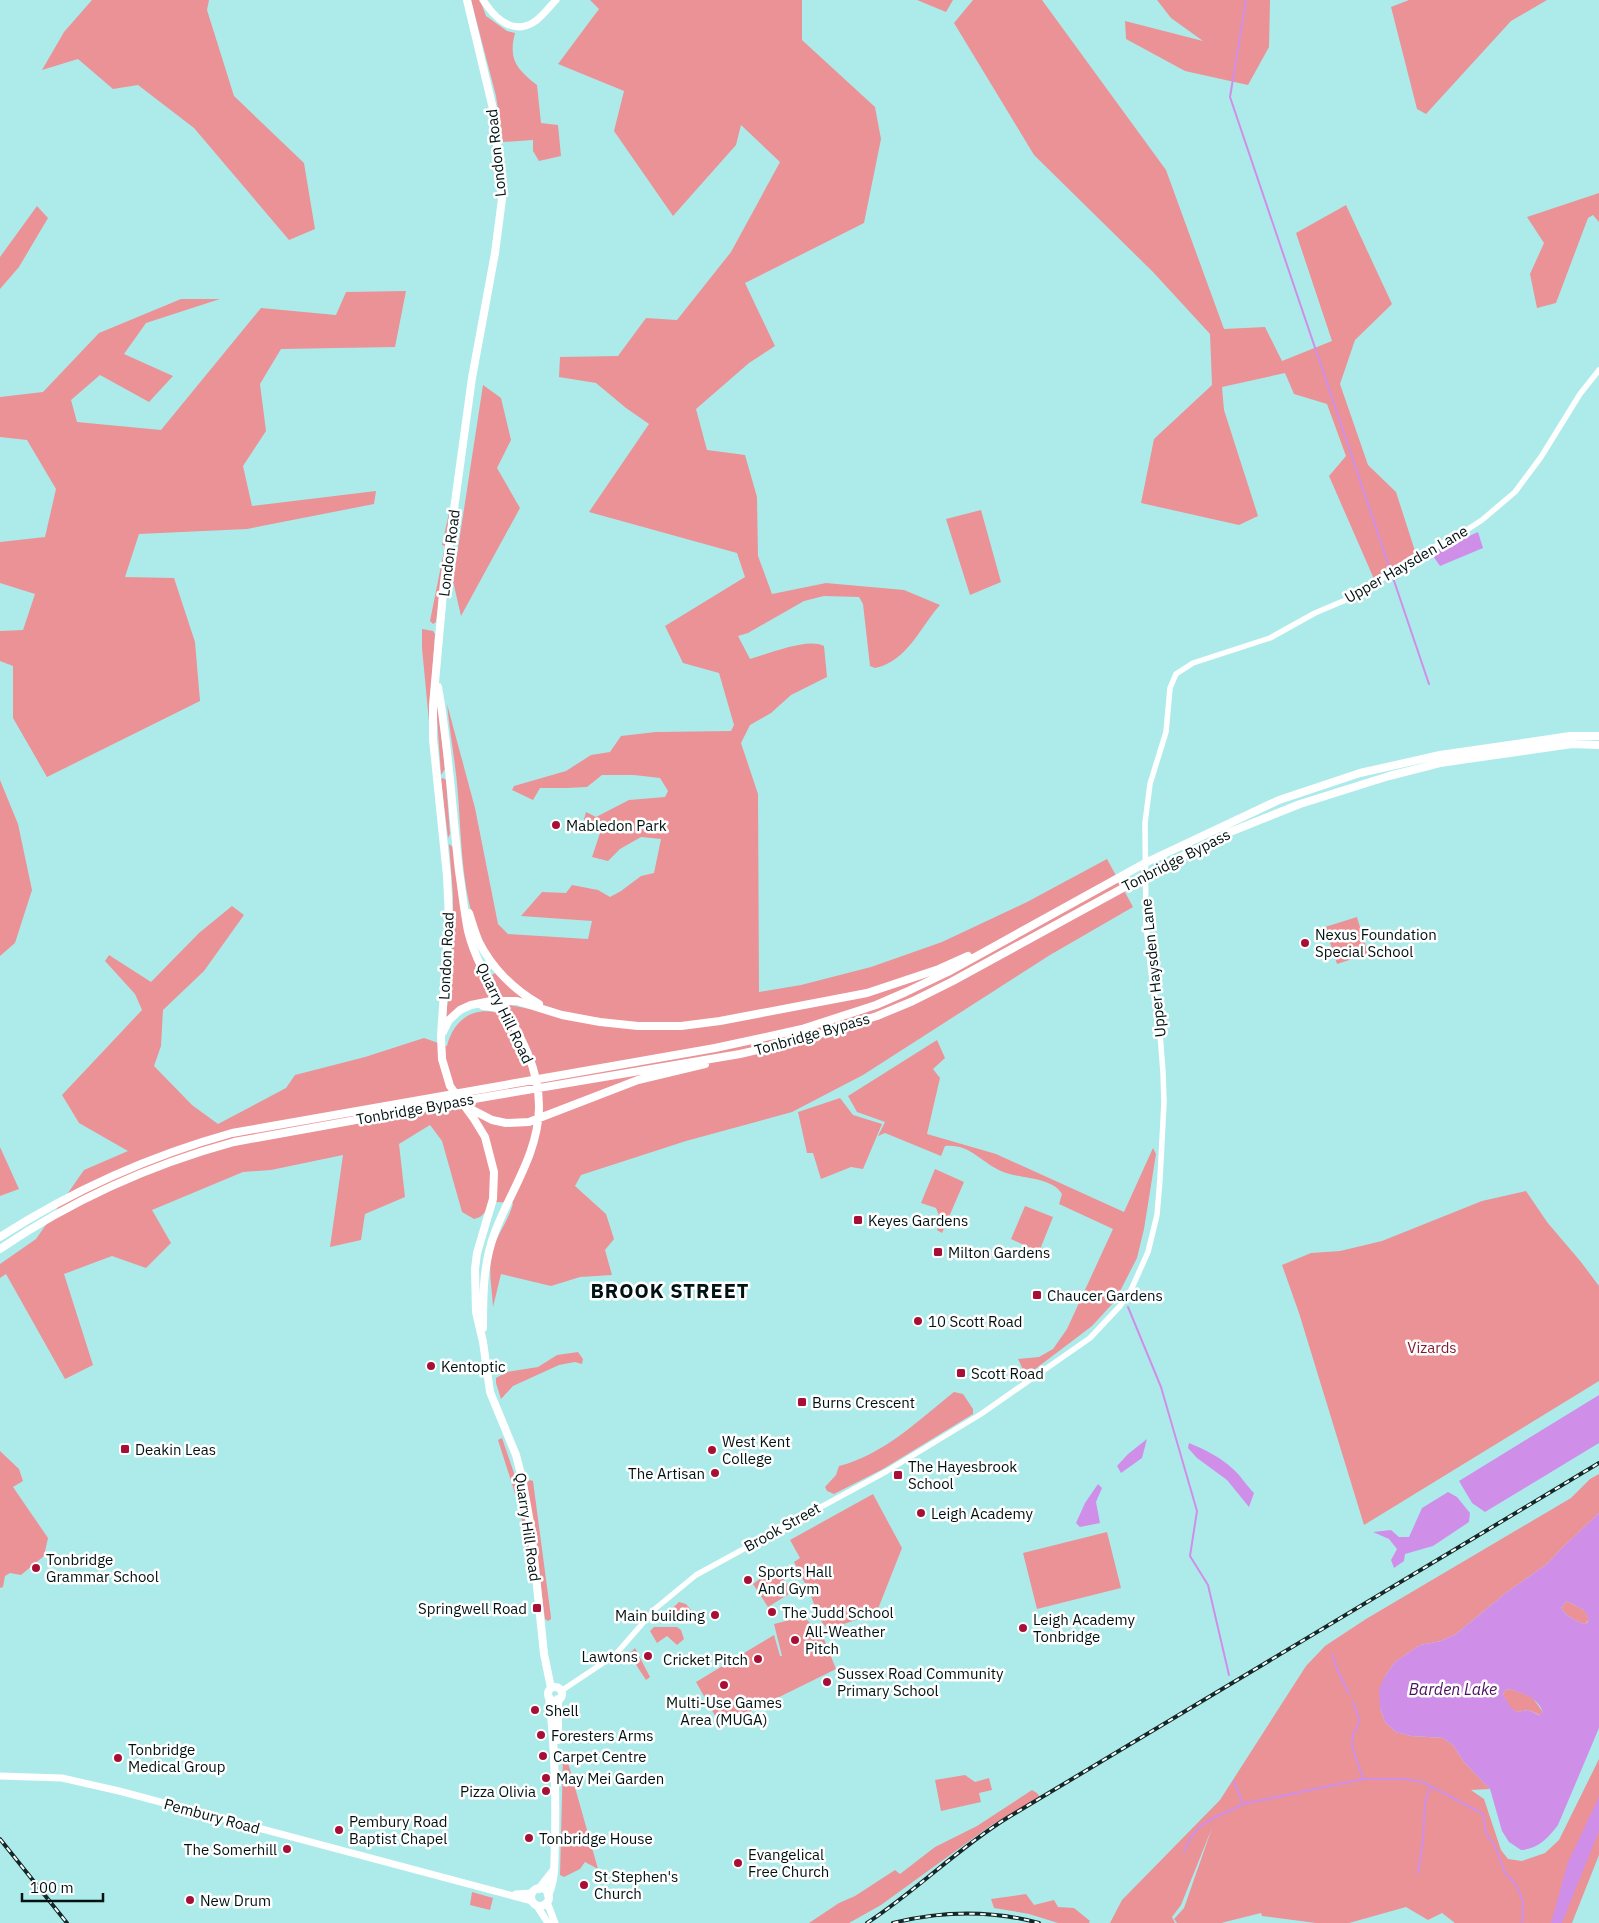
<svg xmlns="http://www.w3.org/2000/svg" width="1599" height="1923" font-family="'IBM Plex Sans',sans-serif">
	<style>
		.green { fill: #eb9297 }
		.water { fill: #cf8fe8; fill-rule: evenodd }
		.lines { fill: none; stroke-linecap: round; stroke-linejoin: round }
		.stream { stroke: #cf8fe8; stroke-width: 2 }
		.minor { stroke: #fff; stroke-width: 5.5 }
		.major { stroke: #fff; stroke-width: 7 }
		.highway { stroke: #fff; stroke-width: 8 }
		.rail-casing { stroke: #132929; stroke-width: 4 }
		.rail { stroke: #fff; stroke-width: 2; stroke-dasharray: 5.5; stroke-linecap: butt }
		.poi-dot { fill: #a80f36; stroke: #fff; stroke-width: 2 }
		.labels { text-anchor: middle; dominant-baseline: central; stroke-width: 5; stroke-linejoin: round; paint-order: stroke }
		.street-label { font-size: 15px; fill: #001212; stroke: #fff }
		.poi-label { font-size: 15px; fill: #001212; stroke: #fff; text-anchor: start }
		.park-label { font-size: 15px; fill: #7f192c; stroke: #fff }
		.water-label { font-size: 16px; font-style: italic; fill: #4b0f5f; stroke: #fff }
		.district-label { font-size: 20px; font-weight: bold; letter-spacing: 1px; fill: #001212; stroke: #fff }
	</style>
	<rect width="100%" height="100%" fill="#adebeb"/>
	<path class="green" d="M92 0H209L207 10 234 96 304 163 315 229 289 240 194 128 138 85 113 89 78 59 42 70 64 32Z
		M471 0H480L486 16 507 31 515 33C508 60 517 69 537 85L541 123 558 125 561 156 539 161 533 151V140L503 142 496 96Z
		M590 0H802V40L875 107 881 139 864 223 745 283 775 346 749 363 696 409 707 450 745 455 757 497 758 556 772 594 826 583 904 590 940 605C920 627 908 661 875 668L870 666 863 604 859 597 824 596 804 601 748 633 738 636 750 659C768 654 808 637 824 646L827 677 791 695 771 713 750 725 741 743 758 794 759 992 801 985 871 967 942 942 1027 902 1107 859 1133 907 1050 955 863 1075 792 1112 686 1141 581 1175 575 1186 606 1214 614 1239 605 1250 612 1275 580 1277 551 1286 501 1274 493 1307C492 1289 488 1271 492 1253 496 1235 509 1221 513 1203L496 1202 480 1217 474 1219 462 1212 442 1141 430 1125 399 1144 405 1197 365 1214 361 1240 330 1247 343 1155 271 1170 243 1172 152 1210 171 1243 146 1268 112 1256 64 1274 93 1365 65 1379 6 1274 0 1278V1264L36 1239 84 1170 128 1151 79 1123 62 1095 142 1010 135 994 105 961 109 955 151 982 199 933 232 906 244 915 204 971 163 1010 161 1046 154 1066 192 1105 218 1124 286 1088 295 1075 365 1057 424 1038 447 1046C453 1021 472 1006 498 1013L509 1005 530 1009 535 999C460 954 464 871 458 795 456 765 450 735 447 704L475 808 498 924 508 934 588 939 592 921 521 916 542 892 566 893 572 885 598 890 610 897 621 891 641 876 654 873 661 839 641 837 620 849 608 861 592 857 600 833 591 830 584 819 586 812 596 817 629 800 665 797 668 791 660 778 634 775H602L587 787 567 788H540L533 800 512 790 514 786 566 771 591 755 610 752 621 736 656 732 731 731 734 725 719 673 683 663 665 626 745 577 737 553 589 512 649 424 626 408 596 383 559 377 560 357 618 356 646 318 677 320 731 252 780 162 741 125 736 145 673 216 614 131 624 91 558 64 599 9Z
		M917 0H953L946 12Z
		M973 0H1042L1166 170 1224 329 1265 327 1282 361 1332 341 1296 233 1346 205 1392 304 1355 340 1340 384 1368 465 1396 492 1416 554 1374 579 1329 476 1346 456 1327 404 1294 394 1285 373 1222 387 1224 410 1258 516 1239 525 1141 503 1154 439 1212 385 1210 334 1153 272 1034 155 954 23Z
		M1157 0H1270L1269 47 1248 85 1185 71 1126 39 1125 21 1203 41 1171 18Z
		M1409 0H1547L1511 21 1426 114 1417 109 1391 7Z
		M1599 193V222L1593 215 1588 218 1556 303 1537 308 1530 274 1544 243 1527 217Z
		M37 206 48 218 19 267 0 289V257Z
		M406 291 395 347 281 349 260 384 266 431 243 466 252 506 376 491 374 504 247 529 139 534 125 577 174 578 195 642 200 701 47 777 13 718V666L0 661V631L23 630 35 594 0 583V542L45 537 56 489 27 440 0 437V397L43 392 99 333 181 299H220L146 323 124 354 173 376 149 402 100 375 71 400 77 422 161 430 261 308 336 315 346 292Z
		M483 385 501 398 511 440 497 468 520 508 461 616 453 581Z
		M981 510 1001 582 970 595 946 519Z
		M449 513H451L436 622 433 624 430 621 445 546 442 545Z
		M422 629 433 631 435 634 430 704 434 774 422 648Z
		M436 703H438L445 769 441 775Z
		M443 778 446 780 450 834 448 838 441 779Z
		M0 780 18 824 32 890 15 943 0 956Z
		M449 844 453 847 465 924 497 999C472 1001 462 1000 446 1020L453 936V896Z
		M1357 917 1368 954 1337 964 1325 927Z
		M495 973 523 999 522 1000 503 999 492 975Z
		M937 1040 945 1058 933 1069 940 1078 927 1134 996 1154 1124 1212 1153 1148 1156 1154 1144 1229 1137 1258 1115 1301 1092 1326 1026 1376 1018 1359 1039 1357 1053 1349 1067 1329 1113 1229 1059 1204 1062 1194C1052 1176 1017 1179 1001 1171 980 1162 971 1144 945 1146L941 1156 885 1133 878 1136 885 1122 857 1112 848 1096Z
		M840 1098 853 1115 882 1124 863 1169 851 1167 821 1179 813 1153H807L798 1112Z
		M0 1147 19 1189 0 1196Z
		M935 1169 964 1182 942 1233 937 1230 941 1220 936 1208 921 1203Z
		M1526 1191 1547 1222 1581 1262 1599 1286V1381L1364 1525 1299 1313 1282 1265 1311 1253 1340 1251 1382 1241 1482 1201Z
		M1025 1206 1053 1217 1039 1252 1011 1239Z
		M578 1352 583 1359 582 1364 575 1362 559 1365 513 1386 501 1399 496 1383V1378L507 1372 538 1367 557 1355Z
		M954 1392 963 1394 973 1409V1414L883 1469 834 1494 827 1491 825 1487 836 1475 839 1466C883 1455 919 1420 954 1392Z
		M502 1438 516 1479 524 1508 532 1573H530L520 1509 498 1440Z
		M0 1451 19 1469 23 1481 13 1487 48 1538 44 1556 21 1575 10 1573 5 1576 3 1587 0 1588Z
		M1599 1474V1513L1562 1548 1547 1564 1507 1592 1456 1634 1441 1641 1420 1645 1395 1662 1385 1676 1380 1708 1385 1722 1396 1732 1411 1736 1443 1738 1453 1745 1464 1762 1490 1789 1471 1790 1484 1799 1501 1850 1508 1859 1522 1861 1545 1853 1559 1840 1599 1759V1855L1572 1923H1455L1442 1913 1428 1920 1406 1907 1349 1923H1316L1262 1916 1261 1913 1221 1923H1177L1174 1919 1184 1908 1212 1828 1181 1905 1172 1917 1175 1923H1110L1122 1900 1220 1800 1306 1666 1325 1646 1366 1619 1571 1498 1590 1479Z
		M530 1480 533 1481 551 1617V1619L548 1621 545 1619 527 1482Z
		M873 1494 902 1548 876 1614 827 1629 819 1618 810 1593 794 1562 800 1558 790 1540Z
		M1107 1532 1121 1588 1037 1609 1023 1553Z
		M776 1567 792 1592 768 1607 753 1584Z
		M1567 1601C1576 1607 1590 1609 1588 1621L1585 1624C1578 1623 1564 1614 1561 1608Z
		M679 1602 686 1604 691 1610 688 1618 681 1621 661 1619Z
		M806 1616 807 1620 822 1634 836 1669 747 1713 722 1728 696 1682 774 1635 780 1656H782L774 1624Z
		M654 1627H677L681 1630 684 1639 677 1645 667 1636 657 1643 650 1631Z
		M635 1648 650 1677 646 1680 629 1654Z
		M1511 1689 1532 1697 1543 1712 1540 1715 1528 1710 1517 1712 1510 1708 1503 1694 1505 1690Z
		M563 1759H567L598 1869 585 1862 580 1869 564 1877 560 1875Z
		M965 1775 975 1782 989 1778 992 1790 979 1793 981 1802 941 1811 935 1780Z
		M1032 1790 1037 1793 1040 1797 990 1826 881 1905 849 1923H809L839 1903 855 1896 895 1870 900 1874 935 1847 977 1826Z
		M472 1892 493 1898 490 1910 470 1905Z
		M1026 1894 1034 1905 1054 1900 1058 1907 1074 1908 1090 1921 1089 1923H1058L1029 1914 994 1908 991 1899Z"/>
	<path class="water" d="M1478 532 1483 548 1440 566 1431 553Z
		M1599 1395V1443L1485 1512 1472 1503 1459 1481Z
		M1147 1439 1142 1458 1121 1473 1117 1466 1128 1454Z
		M1189 1443C1204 1449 1222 1458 1233 1469 1241 1476 1246 1485 1254 1493L1249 1507 1227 1480 1197 1458 1188 1448Z
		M1098 1484 1102 1488 1096 1502 1100 1523 1080 1527 1076 1523 1085 1503Z
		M1448 1492 1457 1497 1470 1513 1469 1522 1433 1546 1405 1554 1404 1561 1394 1568 1391 1560 1397 1549 1389 1539 1373 1532 1391 1530 1399 1537H1409L1422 1508Z
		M1599 1513V1728L1558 1825C1548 1838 1538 1849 1521 1850L1509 1842 1502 1831 1490 1789 1464 1762 1453 1745 1443 1738 1411 1736 1396 1732 1385 1722 1380 1708 1379 1689 1385 1676 1395 1662 1420 1645 1441 1641 1456 1634 1507 1592 1547 1564 1562 1548ZM1567 1601C1576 1607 1590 1609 1588 1622L1585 1624C1578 1623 1564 1614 1561 1608ZM1511 1689C1525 1695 1537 1697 1543 1712L1539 1715 1528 1710 1517 1712 1511 1708 1503 1694 1505 1690Z
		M1599 1797V1831L1562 1923H1551L1568 1862Z"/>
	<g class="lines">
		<path class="stream" d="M1246 0 1230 97 1429 684
			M1128 1307 1161 1387 1197 1511 1190 1556 1208 1585 1229 1675
			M1332 1654 1337 1669 1349 1694
			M1353 1701 1359 1719 1357 1728 1353 1734 1352 1746 1363 1779
			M1234 1781 1243 1804 1363 1779H1405L1423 1782 1483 1814 1486 1833 1495 1846 1505 1873 1514 1882 1521 1896 1523 1902 1522 1923
			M1184 1852C1197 1818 1214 1820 1243 1804
			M1418 1873 1423 1841 1425 1802 1430 1787"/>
		<path class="minor" d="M561 1691 615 1655 656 1608 696 1575 887 1471 981 1414 1090 1338 1120 1306 1131 1290 1148 1252 1157 1215 1160 1179 1164 1102 1163 1072 1159 1021 1151 972 1146 925 1145 823 1150 784 1166 732 1170 688 1176 674 1193 663 1270 638 1315 613 1348 599 1366 590 1410 559 1462 533 1482 520 1515 492 1541 457 1580 394 1599 370"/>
		<path class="major" d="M483 0C494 17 512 36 534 22 542 17 549 7 556 0
			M0 1776 62 1778 119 1791 532 1901
			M516 1894 532 1893
			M547 1902 555 1923
			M537 1906 548 1923"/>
		<path class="highway" d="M467 0 494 113 502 199 495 253 472 378 444 582 433 705V739L447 876 449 920 441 1036 442 1059 450 1086 474 1119 485 1137 494 1172 493 1199 477 1253 475 1269 476 1312 483 1342 490 1392 516 1455 522 1478 531 1528 544 1654 551 1688
			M438 687C449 748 452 810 459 871 462 891 464 911 468 931 483 993 540 1040 539 1108 538 1154 511 1190 495 1232 483 1263 483 1295 483 1328
			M469 913C472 922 475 933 479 942 492 968 514 990 539 1004
			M483 1006 500 1008 507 1014
			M443 1032 449 1020 460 1010 471 1005 491 1001H517L562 1015 600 1022 638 1026H681L720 1021 867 993 939 969 968 956
			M469 1108 492 1120 506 1123 529 1122 638 1080 705 1064
			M0 1237C73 1190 149 1156 232 1133L715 1048 802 1029 876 1005 906 992 948 972 1147 862 1279 800 1360 773 1440 755 1570 736H1599
			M0 1249C72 1200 150 1165 234 1142L450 1103 740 1054 801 1040 877 1016 913 1001 953 981 1165 865 1230 832 1300 804 1389 776 1440 763 1572 744 1599 745
			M548 1694a7 7 0 1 1 14 0a7 7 0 1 1-14 0Z
			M558 1699V1740
			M531 1897a9 9 0 1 1 18 0a9 9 0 1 1-18 0Z
			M539 1889 553 1871
			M548 1895C556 1879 554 1860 555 1842 556 1794 555 1746 549 1697"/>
		<g class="rail-casing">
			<path id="rail" d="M0 1839 67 1923
				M867 1923C916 1891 957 1849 1007 1818L1599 1463
				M893 1923C941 1911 991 1910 1039 1923"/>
		</g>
		<use href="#rail" class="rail"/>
	</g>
	<g class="poi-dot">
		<circle cx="556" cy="825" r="5"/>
		<circle cx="1305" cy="943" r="5"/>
		<rect x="853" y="1215" width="10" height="10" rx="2.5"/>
		<rect x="933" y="1247" width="10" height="10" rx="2.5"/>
		<rect x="1032" y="1290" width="10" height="10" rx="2.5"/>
		<circle cx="918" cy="1321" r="5"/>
		<circle cx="431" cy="1366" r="5"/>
		<rect x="956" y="1368" width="10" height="10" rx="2.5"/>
		<rect x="797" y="1397" width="10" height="10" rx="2.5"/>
		<rect x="120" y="1444" width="10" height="10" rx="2.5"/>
		<circle cx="712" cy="1450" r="5"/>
		<circle cx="715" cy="1473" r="5"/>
		<rect x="893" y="1470" width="10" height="10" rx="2.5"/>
		<circle cx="921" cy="1513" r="5"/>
		<circle cx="36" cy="1568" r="5"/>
		<circle cx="748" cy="1580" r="5"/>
		<rect x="532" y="1603" width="10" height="10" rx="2.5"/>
		<circle cx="772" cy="1612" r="5"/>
		<circle cx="715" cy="1615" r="5"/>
		<circle cx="1023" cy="1628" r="5"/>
		<circle cx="795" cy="1640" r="5"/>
		<circle cx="648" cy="1656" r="5"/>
		<circle cx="758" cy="1659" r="5"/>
		<circle cx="827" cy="1682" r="5"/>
		<circle cx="724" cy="1685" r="5"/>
		<circle cx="535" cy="1710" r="5"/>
		<circle cx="541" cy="1735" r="5"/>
		<circle cx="543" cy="1756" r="5"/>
		<circle cx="118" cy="1758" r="5"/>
		<circle cx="546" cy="1778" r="5"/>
		<circle cx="546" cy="1791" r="5"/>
		<circle cx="339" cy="1830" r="5"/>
		<circle cx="529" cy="1838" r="5"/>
		<circle cx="287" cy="1849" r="5"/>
		<circle cx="738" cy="1863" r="5"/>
		<circle cx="584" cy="1885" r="5"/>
		<circle cx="190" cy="1900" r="5"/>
	</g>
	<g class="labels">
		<g class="street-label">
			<text transform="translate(496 153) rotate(-96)">London Road</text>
			<text transform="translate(449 553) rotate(-83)">London Road</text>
			<text transform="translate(1406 564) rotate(-30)">Upper Haysden Lane</text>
			<text transform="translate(1176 860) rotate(-27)">Tonbridge Bypass</text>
			<text transform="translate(446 956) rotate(-87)">London Road</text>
			<text transform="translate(1153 968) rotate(-96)">Upper Haysden Lane</text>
			<text transform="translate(505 1013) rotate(64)">Quarry Hill Road</text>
			<text transform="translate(812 1034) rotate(-16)">Tonbridge Bypass</text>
			<text transform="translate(415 1109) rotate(-10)">Tonbridge Bypass</text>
			<text transform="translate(528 1527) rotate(82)">Quarry Hill Road</text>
			<text transform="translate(782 1527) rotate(-29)">Brook Street</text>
			<text transform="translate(212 1816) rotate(15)">Pembury Road</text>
		</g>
		<g class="poi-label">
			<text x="566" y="825">Mabledon Park</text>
			<text x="1315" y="934">Nexus Foundation<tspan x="1315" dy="17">Special School</tspan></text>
			<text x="868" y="1220">Keyes Gardens</text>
			<text x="948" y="1252">Milton Gardens</text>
			<text x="1047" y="1295">Chaucer Gardens</text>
			<text x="928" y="1321">10 Scott Road</text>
			<text x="441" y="1366">Kentoptic</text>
			<text x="971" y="1373">Scott Road</text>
			<text x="812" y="1402">Burns Crescent</text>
			<text x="722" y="1441">West Kent<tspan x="722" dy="17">College</tspan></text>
			<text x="135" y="1449">Deakin Leas</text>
			<text x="908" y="1466">The Hayesbrook<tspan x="908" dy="17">School</tspan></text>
			<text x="705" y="1473" text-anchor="end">The Artisan</text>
			<text x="931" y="1513">Leigh Academy</text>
			<text x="46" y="1559">Tonbridge<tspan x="46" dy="17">Grammar School</tspan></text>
			<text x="758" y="1571">Sports Hall<tspan x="758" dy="17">And Gym</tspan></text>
			<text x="527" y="1608" text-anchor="end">Springwell Road</text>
			<text x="782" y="1612">The Judd School</text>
			<text x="705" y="1615" text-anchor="end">Main building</text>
			<text x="1033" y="1619">Leigh Academy<tspan x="1033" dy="17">Tonbridge</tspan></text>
			<text x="805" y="1631">All-Weather<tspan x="805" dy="17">Pitch</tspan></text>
			<text x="638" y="1656" text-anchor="end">Lawtons</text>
			<text x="748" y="1659" text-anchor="end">Cricket Pitch</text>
			<text x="837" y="1673">Sussex Road Community<tspan x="837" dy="17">Primary School</tspan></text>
			<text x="724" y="1702" text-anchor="middle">Multi-Use Games<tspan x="724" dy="17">Area (MUGA)</tspan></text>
			<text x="545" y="1710">Shell</text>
			<text x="551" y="1735">Foresters Arms</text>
			<text x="128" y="1749">Tonbridge<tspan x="128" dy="17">Medical Group</tspan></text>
			<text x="553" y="1756">Carpet Centre</text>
			<text x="556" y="1778">May Mei Garden</text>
			<text x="536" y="1791" text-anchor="end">Pizza Olivia</text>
			<text x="349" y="1821">Pembury Road<tspan x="349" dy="17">Baptist Chapel</tspan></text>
			<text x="539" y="1838">Tonbridge House</text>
			<text x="277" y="1849" text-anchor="end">The Somerhill</text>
			<text x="748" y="1854">Evangelical<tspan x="748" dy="17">Free Church</tspan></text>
			<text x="594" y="1876">St Stephen's<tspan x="594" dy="17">Church</tspan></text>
			<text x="200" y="1900">New Drum</text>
		</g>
		<g class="park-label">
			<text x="1432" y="1347">Vizards</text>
		</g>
		<g class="water-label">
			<text x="1453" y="1689">Barden Lake</text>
		</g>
		<g class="district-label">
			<text x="670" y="1290">BROOK STREET</text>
		</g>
	</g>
	<path d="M22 1893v8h81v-8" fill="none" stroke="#001212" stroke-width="2.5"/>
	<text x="30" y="1893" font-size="15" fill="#001212" stroke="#ffffff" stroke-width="4" paint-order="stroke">100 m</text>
</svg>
